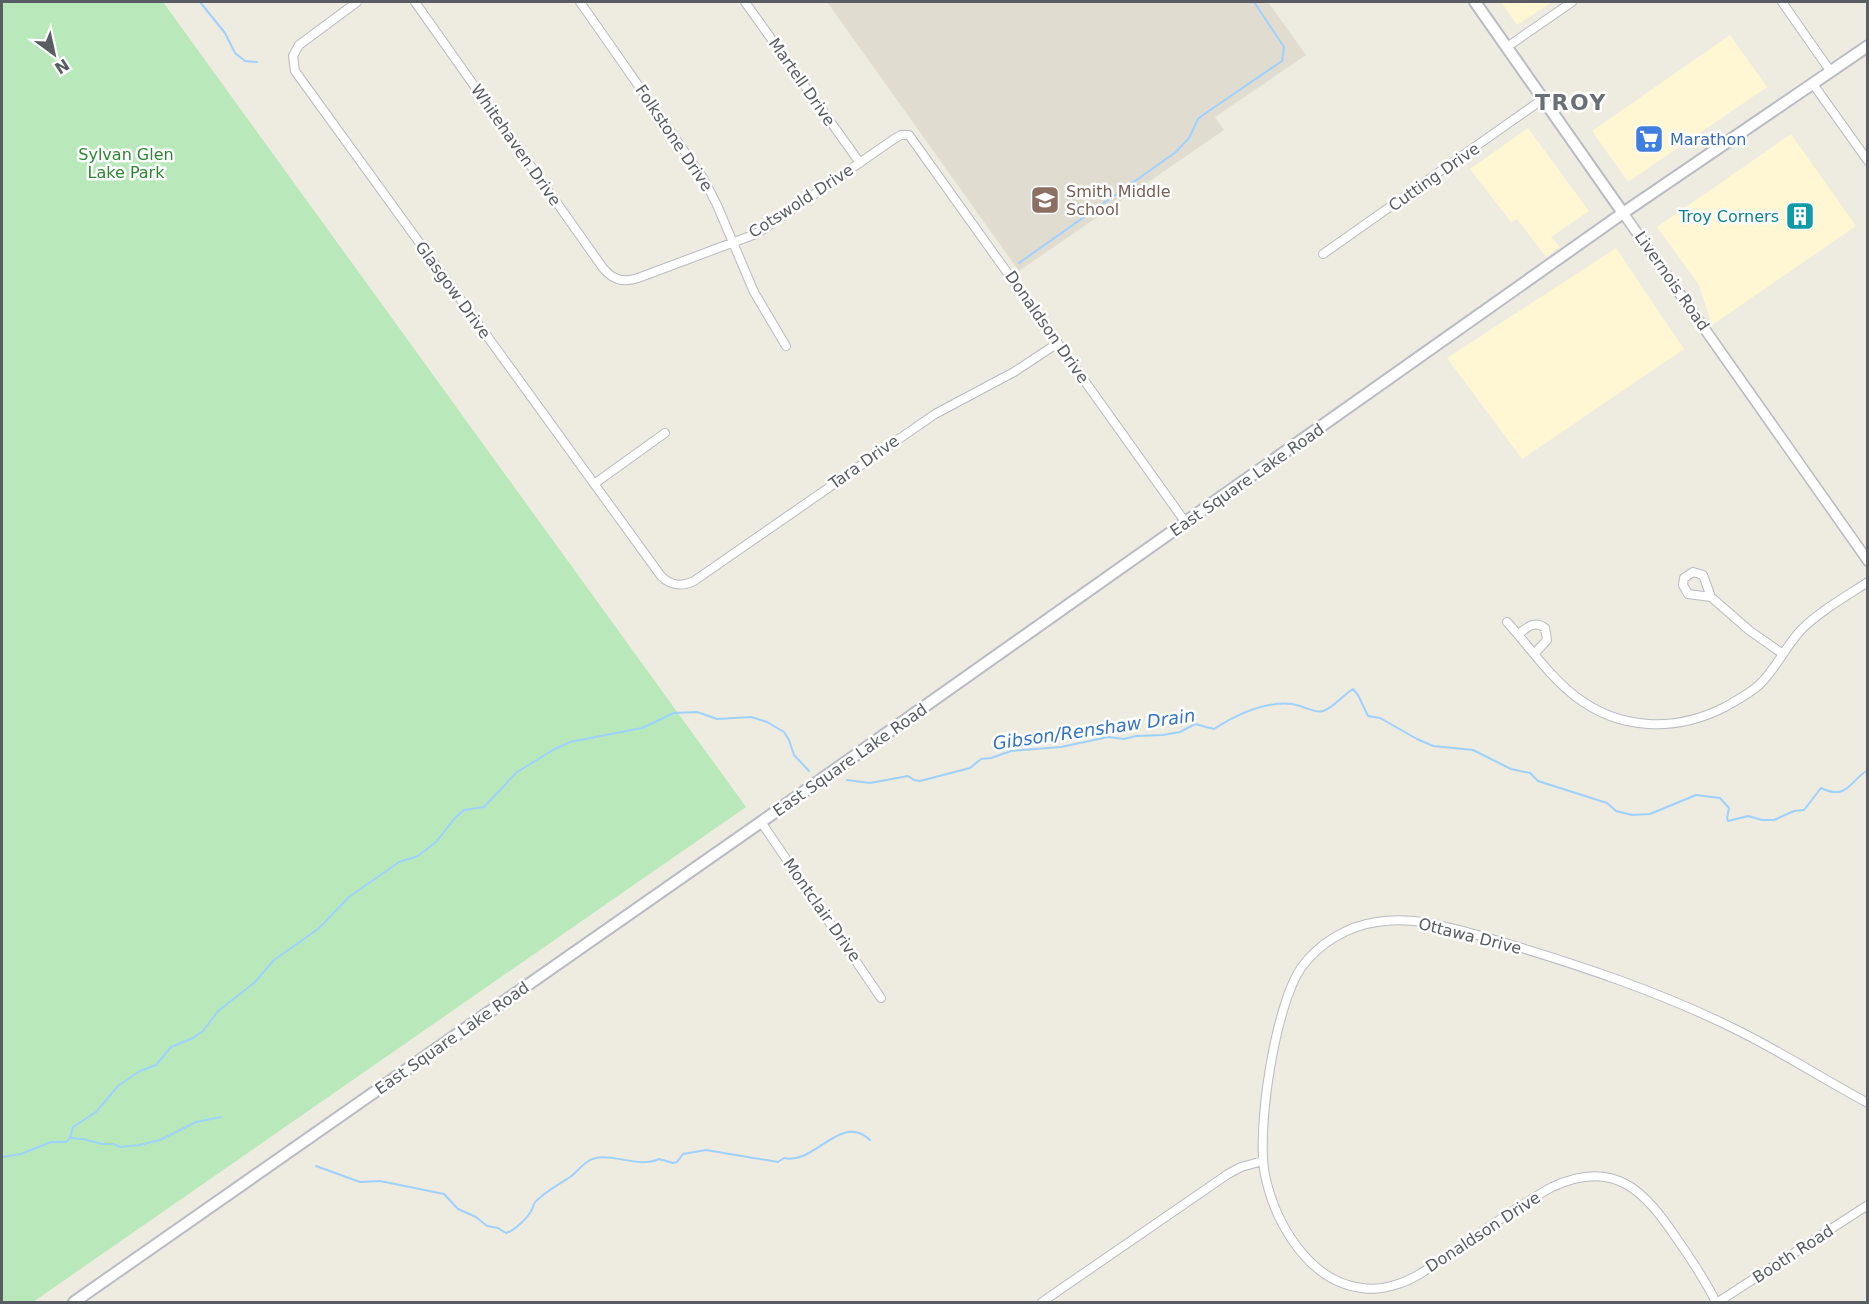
<svg xmlns="http://www.w3.org/2000/svg" width="1869" height="1304" font-family="'DejaVu Sans',sans-serif">
	<style>
		.commercial { fill: #fff7d3 }
		.education { fill: #e0ddd0 }
		.green { fill: #b9e9bb }
		.lines { fill: none; stroke-linecap: round; stroke-linejoin: round }
		.stream { stroke: #9ed1ff; stroke-width: 2 }
		.minor-casing { stroke: #b8bbc1; stroke-width: 10 }
		.tertiary-casing { stroke: #b8bbc1; stroke-width: 12 }
		.secondary-casing { stroke: #b9bcc4; stroke-width: 14 }
		.minor { stroke: #fff; stroke-width: 8 }
		.tertiary { stroke: #fff; stroke-width: 9 }
		.secondary { stroke: #fff; stroke-width: 10 }
		.labels { text-anchor: middle; dominant-baseline: central; stroke-width: 5; stroke-linejoin: round; paint-order: stroke }
		.street-label { font-size: 16px; fill: #595d63; stroke: #fff }
		.shop-label { font-size: 16px; fill: #366cbe; stroke: #fff; text-anchor: start }
		.park-label { font-size: 16px; fill: #2c8733; stroke: #fff }
		.education-label { font-size: 16px; fill: #785e54; stroke: #fff; text-anchor: start }
		.culture-label { font-size: 16px; fill: #0d838f; stroke: #fff; text-anchor: end }
		.water-label { font-size: 18px; font-style: italic; fill: #3374c6; stroke: #fff }
		.district-label { font-size: 22px; font-weight: bold; letter-spacing: 1.5px; fill: #6a6f75; stroke: #fff }
	</style>
	<rect width="100%" height="100%" fill="#eeebe0"/>
	<path class="commercial" d="M1501 2H1552L1517 25Z
		M1730 35 1767 87 1628 182 1592 131Z
		M1528 128 1589 211 1551 237 1560 247 1546 257 1517 219 1511 222 1470 169Z
		M1791 134 1856 226 1712 325 1699 285 1657 227Z
		M1616 248 1684 349 1522 459 1447 358Z"/>
	<path class="education" d="M827 2H1268L1306 55 1215 117 1224 130 1019 271Z"/>
	<path class="green" d="M2 2H163L746 807 33 1302H2Z"/>
	<g class="lines">
		<path class="stream" d="M200 2 225 33 235 53 245 61 257 62
			M1019 263 1176 152 1189 138 1198 119 1203 115 1282 61 1284 47 1254 2
			M847 780 870 783 908 776 914 780 920 781 970 768 981 759 991 758 1011 751 1061 747 1108 737 1124 739 1136 736 1163 735 1180 732 1195 724 1214 729C1236 715 1265 701 1292 704 1302 705 1315 714 1323 711 1332 709 1343 695 1353 689L1358 695 1368 716 1380 718 1417 739 1433 746 1473 750 1511 769 1530 773 1538 781 1607 803 1616 811 1632 815 1650 814 1696 795 1720 798 1729 808 1727 818 1728 821 1748 816 1762 820H1774L1794 811 1804 810 1821 788C1848 801 1850 780 1868 770
			M70 1138 73 1127 96 1112 119 1085 140 1071 156 1065 171 1047 193 1038 203 1031 218 1011 254 983 274 960 318 929 349 897 399 862 418 856 436 842 455 818 464 810 484 807 517 772 553 750 570 742 642 728 674 713 697 712 717 719 751 717 767 722 784 732 789 740 794 755 809 771
			M2 1157 21 1154 51 1142H66L70 1138 83 1139 102 1144H113L121 1147 139 1145 160 1140 196 1122 221 1117
			M316 1166 360 1182 380 1181 444 1194 458 1209 476 1217 487 1226 498 1228 506 1233C514 1231 529 1217 532 1209 535 1204 532 1206 536 1201 546 1191 558 1185 570 1177 576 1173 581 1166 587 1162 605 1148 637 1170 659 1159L673 1163 677 1162 683 1154 706 1150 778 1162 784 1158C816 1165 840 1112 870 1140"/>
		<g class="minor-casing">
			<path id="minor" d="M357 2 299 45 293 56 295 71 661 576C671 586 681 587 694 581L935 414 1014 372 1058 343
				M415 2 603 268C613 280 623 283 638 278L753 235 764 229 894 139 901 135H909L1186 523
				M580 2 703 178 717 205 754 292 786 346
				M745 2 860 163
				M1782 2 1831 72
				M1507 47 1572 2
				M1813 84 1868 161
				M1323 254 1543 99
				M594 484 665 433
				M1711 597 1688 594 1683 585 1684 578 1693 572 1703 575 1711 597 1750 631 1783 654
				M1507 622C1529 646 1549 676 1575 696 1620 731 1676 732 1725 707 1737 700 1749 694 1759 685 1776 669 1785 647 1801 630 1820 611 1845 597 1868 582
				M1519 634C1527 627 1535 620 1545 628L1547 640 1535 653
				M761 822 881 998
				M1042 1302 1228 1174 1241 1167 1263 1161
				M1716 1302C1705 1280 1691 1259 1677 1239 1644 1190 1614 1158 1552 1187 1516 1207 1483 1231 1450 1254 1433 1265 1417 1278 1398 1284 1386 1288 1373 1290 1362 1288 1309 1282 1275 1223 1265 1175 1256 1130 1275 1006 1301 968 1318 944 1347 926 1377 922 1419 915 1462 931 1502 942 1582 966 1660 992 1735 1029 1780 1051 1823 1079 1868 1103
				M1718 1302 1868 1205"/>
		</g>
		<g class="tertiary-casing">
			<path id="tertiary" d="M1623 213 1868 561"/>
		</g>
		<g class="secondary-casing">
			<path id="secondary" d="M1475 2 1623 213
				M74 1302 761 822 1623 213 1868 46"/>
		</g>
		<use href="#minor" class="minor"/>
		<use href="#tertiary" class="tertiary"/>
		<use href="#secondary" class="secondary"/>
	</g>
	<defs>
		<g id="supermarket-square" transform="scale(1.5)"><rect x="-9" y="-9" width="18" height="18" rx="4" fill="#3f7fe0" stroke="#fff"/><path d="M-6-5.5h2.5l.6 2H6L4.5 2H-2.5L-4.4-4H-6ZM-1.5 3.2a1.3 1.3 0 1 0 .1 0ZM3 3.2a1.3 1.3 0 1 0 .1 0Z" fill="#fff"/></g>
		<g id="school-square" transform="scale(1.5)"><rect x="-9" y="-9" width="18" height="18" rx="4" fill="#8d6e63" stroke="#fff"/><path d="M0-5L7-2L0 1L-7-2ZM-4 1L0 2.5L4 1V4Q0 6-4 4Z" fill="#fff"/></g>
		<g id="building-square" transform="scale(1.5)"><rect x="-9" y="-9" width="18" height="18" rx="4" fill="#0f9aa8" stroke="#fff"/><path d="M-4-6H4V6H1V3H-1V6H-4ZM-2.5-4.3h1.7v1.8h-1.7ZM.8-4.3h1.7v1.8H.8ZM-2.5-1h1.7V.8h-1.7ZM.8-1h1.7V.8H.8Z" fill="#fff"/></g>
	</defs>
	<g fill-rule="evenodd">
		<use href="#supermarket-square" x="1649" y="139"/>
		<use href="#school-square" x="1045" y="200"/>
		<use href="#building-square" x="1800" y="216"/>
	</g>
	<g class="labels">
		<g class="street-label">
			<text transform="translate(802 82) rotate(55)">Martell Drive</text>
			<text transform="translate(674 138) rotate(56)">Folkstone Drive</text>
			<text transform="translate(516 145) rotate(55)">Whitehaven Drive</text>
			<text transform="translate(1434 177) rotate(-35)">Cutting Drive</text>
			<text transform="translate(801 201) rotate(-33)">Cotswold Drive</text>
			<text transform="translate(1672 281) rotate(55)">Livernois Road</text>
			<text transform="translate(453 290) rotate(54)">Glasgow Drive</text>
			<text transform="translate(1047 327) rotate(55)">Donaldson Drive</text>
			<text transform="translate(864 462) rotate(-35)">Tara Drive</text>
			<text transform="translate(1247 480) rotate(-35)">East Square Lake Road</text>
			<text transform="translate(850 760) rotate(-35)">East Square Lake Road</text>
			<text transform="translate(822 910) rotate(55)">Montclair Drive</text>
			<text transform="translate(1470 936) rotate(14)">Ottawa Drive</text>
			<text transform="translate(452 1038) rotate(-35)">East Square Lake Road</text>
			<text transform="translate(1483 1232) rotate(-33)">Donaldson Drive</text>
			<text transform="translate(1793 1254) rotate(-33)">Booth Road</text>
		</g>
		<g class="shop-label">
			<text x="1670" y="139">Marathon</text>
		</g>
		<g class="park-label">
			<text x="126" y="154">Sylvan Glen<tspan x="126" dy="18">Lake Park</tspan></text>
		</g>
		<g class="education-label">
			<text x="1066" y="191">Smith Middle<tspan x="1066" dy="18">School</tspan></text>
		</g>
		<g class="culture-label">
			<text x="1779" y="216">Troy Corners</text>
		</g>
		<g class="water-label">
			<text transform="translate(1094 729) rotate(-8)">Gibson/Renshaw Drain</text>
		</g>
		<g class="district-label">
			<text x="1571" y="102">TROY</text>
		</g>
	</g>
	<rect width="1869" height="1304" fill="none" stroke="#595d63" stroke-width="6"/>
	<g transform="translate(54 54) rotate(147)" stroke="#ffffff" stroke-width="4.5" paint-order="stroke">
	<path d="M0-4.5L10 22L0 15L-10 22Z" fill="#595d63"/>
	<text y="-9" font-size="16" font-weight="bold" text-anchor="middle" fill="#595d63">N</text>
	</g>
</svg>
